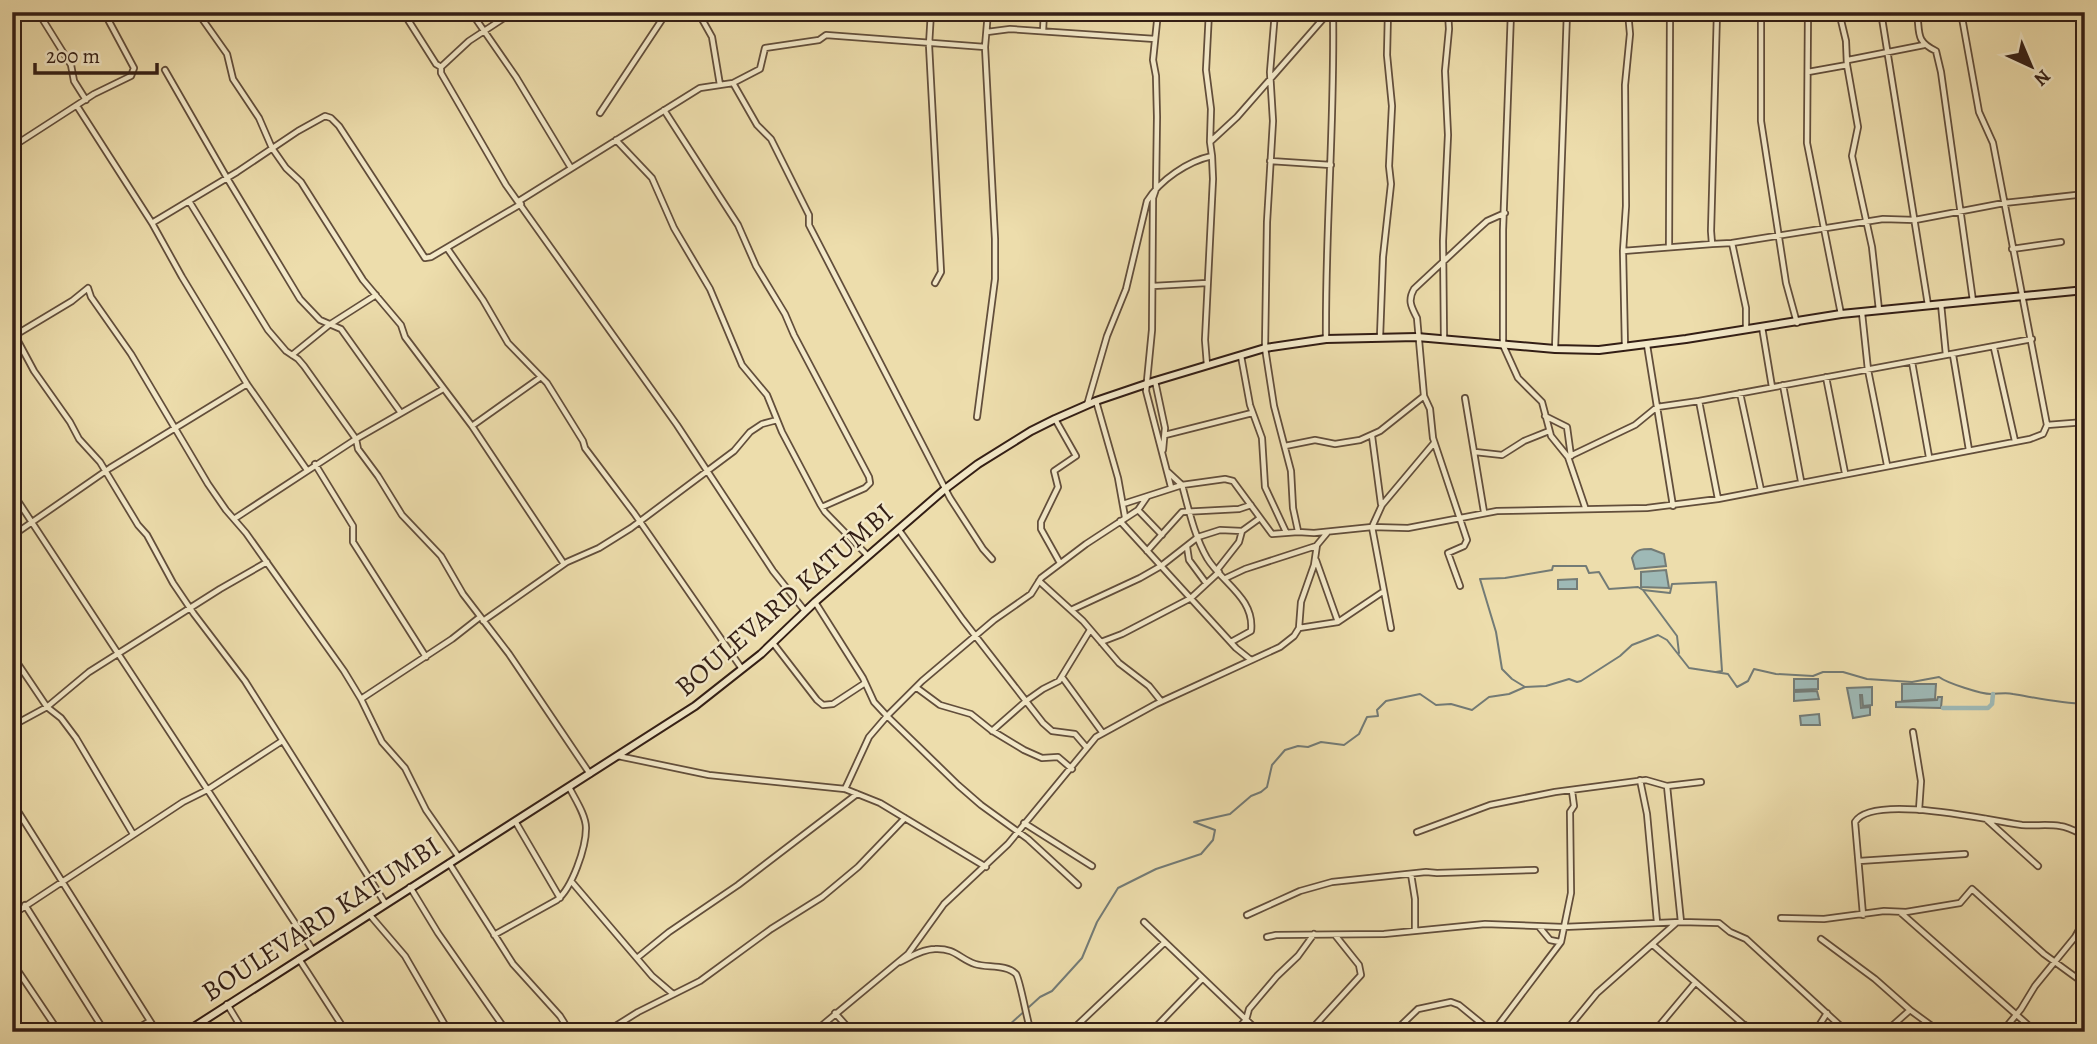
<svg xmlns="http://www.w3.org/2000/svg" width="2097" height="1044" font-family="Alegreya,serif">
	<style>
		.water { fill: #9eb9b6; stroke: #737b76; stroke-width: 2 }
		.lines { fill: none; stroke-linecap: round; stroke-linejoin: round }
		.stream { stroke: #737b76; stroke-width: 2 }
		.canal { stroke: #9eb9b6; stroke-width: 4.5 }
		.street-casing { stroke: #624e3b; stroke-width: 8 }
		.secondary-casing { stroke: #331e15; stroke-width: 10 }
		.street { stroke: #f3e9c9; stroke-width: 4.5 }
		.secondary { stroke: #f3e9c9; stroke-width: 6 }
		.labels { text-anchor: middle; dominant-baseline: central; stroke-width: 5; stroke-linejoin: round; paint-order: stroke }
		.street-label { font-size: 28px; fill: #331e15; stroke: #f3e9c9 }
	</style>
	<rect width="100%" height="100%" fill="#edddac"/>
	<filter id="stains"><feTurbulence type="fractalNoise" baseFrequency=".00286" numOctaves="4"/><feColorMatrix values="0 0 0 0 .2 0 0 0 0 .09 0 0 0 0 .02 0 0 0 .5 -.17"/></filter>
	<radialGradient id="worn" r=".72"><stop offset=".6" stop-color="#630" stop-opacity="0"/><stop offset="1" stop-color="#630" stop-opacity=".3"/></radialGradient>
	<path class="water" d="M1651 549 1664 554 1666 566 1635 569 1632 558C1636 549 1642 549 1651 549Z
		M1666 570 1669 588 1641 587V572Z
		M1577 579V589H1558V580Z
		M1794 679H1818V689L1794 690Z
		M1902 684H1936L1935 699 1902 701Z
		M1872 687V705L1863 706 1862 695H1860L1861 708 1870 707V715L1853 718 1847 688Z
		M1817 691 1819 699 1794 701V692Z
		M1938 697H1942L1941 708 1896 707V702L1937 700Z
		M1819 714 1820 725H1801L1800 716Z"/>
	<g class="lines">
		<path class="stream" d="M1643 590 1677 636 1679 653
			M1525 687 1512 679 1502 669 1496 632 1480 579 1505 578 1552 570 1553 566H1586L1589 573 1599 572 1609 589 1638 587 1643 590 1670 593 1672 584 1716 582 1722 671 1716 672
			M985 1032V1027L989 1024 1008 1026 1040 997 1052 991 1082 958 1097 922 1118 888 1156 869 1201 854 1213 840 1215 830 1194 822 1230 814 1251 796 1261 792 1267 787 1272 765 1285 750 1298 746 1308 747 1321 742 1344 745 1359 734 1367 717 1378 716 1377 710 1386 701 1420 694 1436 705 1451 704 1472 710 1489 697 1509 694 1525 687 1546 686 1569 679 1577 682 1581 681 1620 656 1632 645 1658 635 1667 640 1689 668 1728 674 1737 687 1748 681 1754 669 1776 674 1813 676 1823 672H1843L1867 679 1912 682 1939 677C1947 683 1981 694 1991 694 1998 694 2006 692 2013 694 2037 698 2060 703 2085 704"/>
		<path class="canal" d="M1943 708H1988L1992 704 1993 694"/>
		<g class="street-casing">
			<path id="street" d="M38 12 71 65 74 81 86 100
				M403 12 436 64 441 67V73L506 185 677 425 773 571 805 611
				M471 12 516 77 571 168
				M698 12 712 37 720 85
				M931 12 929 45 941 272 935 283
				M1158 12 1153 60 1156 76 1157 117 1156 189 1153 198 1152 330 1146 391 1171 487
				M1209 12 1206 70 1211 109 1210 142
				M1275 12 1270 72 1273 121 1267 222 1265 348 1274 406 1291 471 1293 508 1298 531
				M1511 12 1503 230V345L1518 378 1542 402 1551 436 1568 457 1585 507
				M1717 12 1711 231 1712 244 1732 243 1746 308V329
				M1761 12V121L1786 283 1797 323
				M1808 12 1807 143 1841 314
				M1839 12 1846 41 1847 65 1858 127 1852 156 1872 247 1879 310
				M1881 12 1928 305
				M1917 12C1920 33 1915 41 1936 51L1941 72 1973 301
				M2078 12 2085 84
				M198 13 227 54 233 79 259 118 272 148 286 168 301 182 363 280 401 325 405 337 472 426 564 564
				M1043 31 1044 12
				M987 32 1010 29 1155 39
				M1848 60 1924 45
				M441 67 469 41 513 12
				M165 70 227 178 300 299 320 320 341 329 401 413
				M1808 72 1847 65
				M733 83 757 125 771 139 809 215V225L950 498 983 549 992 559
				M77 106 152 223 182 277 247 384 307 470
				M664 110 738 225 756 266 785 314 794 335 869 477 870 483 865 488 822 507
				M600 113 667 12
				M616 140 652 178 674 228 710 289 742 365 767 395 782 432 820 504 825 512 868 556
				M12 147 94 94 131 76 134 68 104 12
				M1270 161 1331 165
				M189 201 268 330 286 351 298 359 304 366 356 439 358 449 378 476 402 515 441 556 463 594 509 654 590 774
				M519 201 700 88 733 83 760 69 765 48 819 40 826 35 985 47
				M152 223 237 172 298 131 325 116 331 118 339 126 425 258 431 257 521 204
				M1732 243 1883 219 1915 220 2004 203 2085 194
				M1669 247 1670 12
				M447 248 483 300 508 343 547 383 583 441 585 448 634 513 742 669
				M2012 249 2061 242
				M1623 251 1712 244
				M1153 286 1207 283
				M1941 304 1946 355
				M1862 313 1868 370 1887 465
				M1762 327 1772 387
				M12 330 34 371 70 422 79 439 100 462 138 525 147 535 173 583 194 614 245 681 385 903
				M12 337 72 301 88 288 91 297 131 354 208 484 226 510 246 533 344 671 361 699 382 742 405 768 426 810 458 856
				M1380 337 1383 257 1391 184 1389 166 1392 106 1387 55 1388 12
				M1326 339C1325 230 1335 121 1333 12
				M1444 339 1443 241 1448 135 1445 71 1449 29 1448 12
				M1647 345 1673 506
				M1625 347 1623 251 1626 206 1625 85 1630 34 1628 12
				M1994 348 2015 441
				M1555 349 1567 12
				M292 355 329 325 376 295
				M1953 355 1969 450
				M1241 356 1250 405 1262 438 1265 487 1286 532
				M1912 362 1929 457
				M1207 365 1205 340 1213 179 1212 156
				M1826 377 1845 473
				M1155 381 1165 428 1163 450
				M1783 385 1801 481
				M1740 393 1761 490
				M1465 398 1484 512
				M1096 401 1118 478 1125 517
				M1699 401 1718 499
				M1087 405 1107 336 1126 289 1147 201C1160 180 1188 161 1212 156L1210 142 1237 117 1329 12
				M1545 416 1567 427 1571 456
				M977 417 995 279V239L985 47 988 12
				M1055 419 1076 456 1054 471 1058 487 1041 522V529L1060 563
				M2047 425 2085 422
				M472 426 541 377
				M1165 435 1252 413
				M1372 436 1381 504
				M1285 446 1315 440 1335 444 1360 440 1380 431 1424 396
				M1475 452 1502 455 1524 441 1549 431
				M1568 457 1635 425 1657 407 1699 401 2032 339
				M315 464 353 526V542L426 657
				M1168 472 1182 485 1225 479 1233 481 1272 534 1298 532 1314 533 1372 527 1408 528 1497 511 1647 508 1718 499 2030 439 2043 434 2047 425 1993 143 1979 112 1961 12
				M12 492 312 949
				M1123 504 1182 485C1189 510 1194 535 1207 558 1222 583 1255 598 1251 631L1231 642
				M1138 510 1162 535
				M234 519 356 439 443 389
				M1120 521 1236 648 1251 660
				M899 530 963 620 1043 723 1052 731 1075 734 1087 748
				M12 536 110 468 247 384
				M1187 547 1189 560 1206 583
				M1147 551 1182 512 1239 509 1251 505
				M1316 560 1338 622
				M1217 570 1239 542 1242 531 1260 518
				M1226 578 1245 569 1316 546
				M1039 581 1083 621 1119 663 1149 686 1161 701
				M1460 586 1448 553 1464 546 1467 540 1433 438 1430 409 1424 396 1417 318C1412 308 1407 301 1414 289L1477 230 1487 221 1505 213
				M815 602 863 678 874 702 887 716 958 785 981 805 1028 839 1078 885
				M1071 610 1140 578 1161 566 1198 537 1220 530 1242 531
				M483 621 567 562 599 548 631 528 734 451 750 432 762 424 777 420
				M1299 628 1338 622 1384 591
				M1391 628 1372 527 1382 505 1434 443
				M1101 642 1122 634 1191 598 1219 572
				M773 643 817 700 823 705 833 704 865 683
				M12 655 47 707 61 718 76 738 133 834
				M1062 677 1102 732
				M917 688 940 705 971 714 991 730 1024 750 1042 758 1058 757 1072 769
				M361 699 452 639 480 617
				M12 726 47 707 89 672 220 589 267 562
				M992 731 1026 701 1043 689 1059 681 1090 630
				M1913 732 1921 781 1919 810
				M618 756 709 775 845 789 880 803 986 867
				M1640 780 1647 814 1657 922
				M1667 786 1681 922
				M845 789 869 737 887 716 922 681 994 620 1031 594 1041 578 1086 544 1138 510 1147 497
				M12 802 157 1032
				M1986 819 2038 866
				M515 821 560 898
				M1024 823 1092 866
				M1417 832 1490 805 1555 792 1638 781 1646 780 1667 786 1701 782
				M2079 833 2085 820
				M1859 861 1965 854
				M449 863 513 964 560 1016 570 1032
				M1411 874 1415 899V931
				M571 881 652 976 673 994
				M410 887 438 933 507 1032
				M25 905 105 1032
				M1900 912 2036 1032
				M369 914 405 956 449 1032
				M12 915 183 802 207 790 282 741
				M1247 915 1300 891 1332 882 1426 872 1437 873 1535 870
				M1863 915 1855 822C1872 793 1992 821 2022 825 2035 826 2048 824 2060 826 2069 827 2077 832 2085 836
				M1781 918 1824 919 1884 911 1906 912 1960 903 1972 889 2044 954 2085 984
				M1144 922 1259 1032
				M1540 928 1550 940 1560 942
				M494 935 557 900C572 888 586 848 586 828 586 815 575 799 569 787
				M1267 937 1276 935 1384 934 1485 924 1563 927 1681 922 1719 923 1730 932 1746 939 1847 1032
				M1821 939 1875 979 1910 1010
				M1653 945 1752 1032
				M637 958 669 932 738 885 857 794
				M299 959 346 1032
				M12 962 59 1032
				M900 962C910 957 923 949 935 949 955 948 960 959 975 964 987 968 1006 964 1016 974 1020 979 1027 1021 1031 1032
				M227 1004 244 1032
				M835 1013 852 1032
				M132 1032 150 1021
				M606 1032 638 1012 700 981 771 929 822 897 858 867 905 818
				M814 1032 908 954 944 904 1008 844 1096 737 1156 704 1280 647 1294 636 1299 628 1301 602 1314 565 1317 545 1327 533
				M1070 1032 1165 942
				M1151 1032 1202 979
				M1234 1032 1246 1020 1249 1009 1277 976 1298 956 1314 934
				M1309 1032 1361 975 1359 965 1335 935
				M1394 1032 1418 1009 1451 1002 1459 1005 1492 1032
				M1493 1032 1561 942 1571 893 1570 812 1574 806 1572 791
				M1565 1032 1597 993 1676 923
				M1654 1032 1695 983
				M1739 1032 1745 1025
				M1815 1032 1827 1013
				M1881 1032 1892 1026 1910 1010 1940 1032
				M2002 1032 2021 1009 2035 986 2075 937 2085 919"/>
		</g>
		<g class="secondary-casing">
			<path id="secondary" d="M186 1032 695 706 761 654 815 602 945 489 978 464 1031 431 1055 419 1096 401 1155 381 1265 348 1326 339 1417 337 1555 349 1599 350 1686 339 1841 314 2085 290"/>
		</g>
		<use href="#street" class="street"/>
		<use href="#secondary" class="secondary"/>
	</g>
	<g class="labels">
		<g class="street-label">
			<text transform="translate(784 600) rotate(-41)">BOULEVARD KATUMBI</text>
			<text transform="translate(321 919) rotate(-33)">BOULEVARD KATUMBI</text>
		</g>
	</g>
	<rect width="2097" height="1044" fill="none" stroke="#edddac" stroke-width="42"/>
	<rect x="14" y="14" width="2069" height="1016" fill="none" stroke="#331e15" stroke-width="3.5"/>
	<rect x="21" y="21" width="2055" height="1002" fill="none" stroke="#331e15" stroke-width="2"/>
	<g transform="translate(2031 66) rotate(136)" stroke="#f3e9c9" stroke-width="5" paint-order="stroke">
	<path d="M0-5L12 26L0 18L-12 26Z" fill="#331e15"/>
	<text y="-10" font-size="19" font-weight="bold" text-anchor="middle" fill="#331e15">N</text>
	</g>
	<path d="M35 63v10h122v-10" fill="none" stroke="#331e15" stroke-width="3.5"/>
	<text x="46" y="63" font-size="21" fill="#331e15" stroke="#f3e9c9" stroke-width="5" paint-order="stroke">200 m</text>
	<rect width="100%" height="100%" filter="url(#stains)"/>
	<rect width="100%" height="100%" fill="url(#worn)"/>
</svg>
